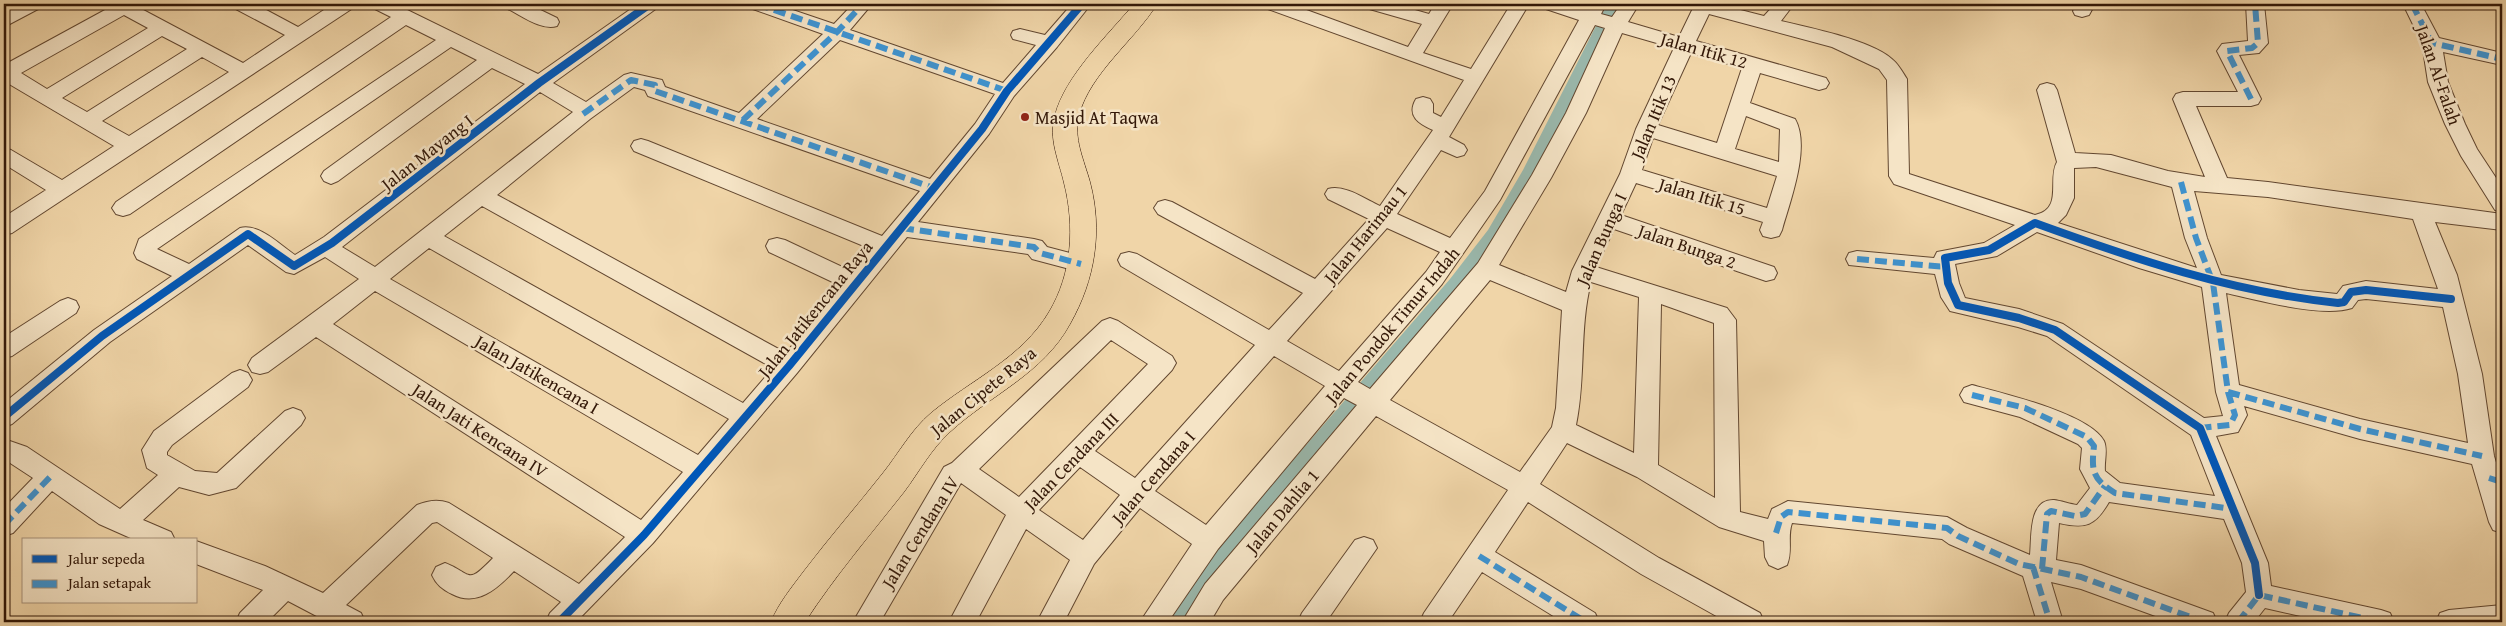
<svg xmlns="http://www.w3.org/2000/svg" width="2506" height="626" font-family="'Gentium Book Plus',serif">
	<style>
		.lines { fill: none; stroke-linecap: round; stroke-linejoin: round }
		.canal { fill: #9ab8ac; fill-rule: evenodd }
		.minor-casing { stroke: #624730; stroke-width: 2 }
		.major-casing { stroke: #331808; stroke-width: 1 }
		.minor { fill: #f5e4c6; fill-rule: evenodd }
		.major { fill: #f0d5a8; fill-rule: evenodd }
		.quiet { stroke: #3d93d1; stroke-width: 6; stroke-dasharray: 12 6; stroke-linecap: butt }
		.cycleway-casing { stroke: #f5e4c6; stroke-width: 11 }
		.cycleway { stroke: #0057b8; stroke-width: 8 }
		.poi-dot { fill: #8f2418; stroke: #f5e4c6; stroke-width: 2 }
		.labels { text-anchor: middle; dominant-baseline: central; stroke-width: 5; stroke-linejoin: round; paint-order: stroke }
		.street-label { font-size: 18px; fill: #331808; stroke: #f5e4c6 }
		.poi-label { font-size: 18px; fill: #331808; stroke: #f5e4c6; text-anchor: start }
	</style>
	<rect width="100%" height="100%" fill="#f0d5a8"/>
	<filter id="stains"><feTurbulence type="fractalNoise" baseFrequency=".004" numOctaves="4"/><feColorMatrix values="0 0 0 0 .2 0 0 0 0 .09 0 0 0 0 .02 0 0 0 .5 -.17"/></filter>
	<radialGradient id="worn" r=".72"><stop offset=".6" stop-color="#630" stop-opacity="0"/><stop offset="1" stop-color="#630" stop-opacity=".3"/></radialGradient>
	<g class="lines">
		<path class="canal" d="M1607 4H1623L1540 171 1500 240 1464 289 1198 602 1186 622H1163L1182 588 1450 279 1488 230 1523 170Z"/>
		<g class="minor-casing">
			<path id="minor" d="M20 4H42L40 8 4 27V13Z
				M116 4H132L243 63 285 35 234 8 232 4H255L298 27 333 4H355L353 8 12 233 4 235V217L46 190 4 164V148L11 150 62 180 114 146 4 81V65ZM124 15 148 28 47 89 21 73ZM162 36 187 49 87 112 62 98ZM202 57 229 72 129 136 102 121Z
				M371 4H395L538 74 638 4H659L657 8 553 83 586 102 624 75 631 73 662 80 665 87 739 113 823 34 750 8 748 4H775L834 24 853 4H872L850 30 1003 83 1036 45 1013 39 1011 35 1013 31 1020 29 1045 35 1072 4H1091L1057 47 1014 96 989 134 918 222 1034 239 1042 241 1047 247 1089 258 1092 264 1089 270 1081 272 1032 259 1028 254 907 237 797 373 653 543 576 622H546L550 613 561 602 514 571C497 589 477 607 452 594 443 590 436 584 432 575L436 567 445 563C473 574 466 586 493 558L437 522 432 523 346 605 361 613 365 622H328L288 601 267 622H236L240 613 263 590 196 564V541L265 566 323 593 417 505C428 501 437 499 449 503L579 584 625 537 316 337 268 372 260 374 252 372 248 365 252 358 359 279 325 257 294 274 286 272 248 245 110 342 12 424 4 427V403L94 330 172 276 137 259 134 253 139 239 436 40 406 25 130 214 123 216 116 214 112 208 116 202 391 17 373 8ZM840 40 995 94 975 124 930 179 757 119ZM451 47 477 60 324 171 321 176 324 181 331 184 338 181 492 68 525 84 324 237 295 255C280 245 259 223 240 228L189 264 157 249ZM634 87 645 90 648 96 920 191 882 236 648 141 641 139 634 141 631 146 634 151 871 249 853 272 785 240 777 238 769 240 766 246 769 252 841 286 786 353 497 195 590 119ZM540 92 573 112 375 267 342 247ZM482 206 773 368 743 403 444 236ZM429 248 729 419 698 455 390 279ZM375 291 683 472 641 520 333 324Z
				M504 4H528L557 18 559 22 557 26C541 31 521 15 506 8Z
				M1263 4H1290L1408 47 1422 24 1366 8 1364 4H1394L1429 14 1435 4H1453L1423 53 1471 69 1511 4H1529L1449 137 1464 145 1467 150 1464 155 1457 157 1441 150 1397 214 1450 238 1485 191 1579 20 1543 8 1541 4H1569L1585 9 1588 4H1606L1601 14 1612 17 1621 4H1639L1628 22 1679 37 1695 4H1717L1764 16 1775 4H1794L1781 21C1810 28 1872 40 1893 60 1899 65 1903 73 1907 79L1909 174 2035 215C2064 209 2047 179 2057 162L2037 90 2040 85 2047 83 2054 85 2057 90 2075 153 2111 155 2168 171 2205 177 2173 99 2176 94 2183 92H2238L2217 51 2222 44 2248 41 2246 4H2264L2268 43 2259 53 2239 55 2261 99 2258 104 2251 106H2196L2227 178 2268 182 2502 214V230L2435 222 2457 275 2482 374 2494 456 2502 482V533L2493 530 2489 522 2472 464 2360 439 2244 406 2247 415 2238 432 2216 436 2268 563 2271 586 2381 610 2390 613 2394 622H2327L2265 608 2254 622H2225L2229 613 2246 592 2242 563 2224 519 2109 502C2095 526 2086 529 2059 523L2056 560 2081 565 2213 613 2217 622H2172L2081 589 2051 582 2063 622H2037L2023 576 1949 544 1942 539 1792 523C1787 537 1793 551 1787 565L1778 569 1769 565 1765 557 1764 541 1719 527 1637 477 1567 443 1540 484 1659 558 1760 613 1764 622H1727L1641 574 1528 502 1495 552 1595 613 1599 622H1563L1482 572 1448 622H1420L1424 613 1508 490 1376 416 1223 600 1210 622H1182L1205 584 1357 405 1344 398 1218 549 1168 622H1140L1192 544 1140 508 1094 564 1064 622H1037L1070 560 1026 529 976 622H949L1006 515 961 483 880 622H853L944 467 952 463 1102 321 1110 318 1118 321 1172 356 1176 363 1172 370 1095 451 1135 478 1255 345 1121 266 1118 260 1121 254 1129 252 1137 254 1269 330 1303 293 1158 214 1154 208 1158 202 1165 200 1172 202 1315 279 1369 219 1328 199 1325 194 1328 189C1344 184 1365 199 1380 206L1433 130C1419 124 1406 116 1416 99L1423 97 1430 99 1433 104V113L1441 117 1464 80 1265 8ZM1709 14 1832 47 1879 69 1887 80 1889 176 1894 184 2015 225 1984 243 1937 252 1934 258 1857 251 1849 253 1846 259 1849 265 1935 274 1941 297 1950 311 2018 327 2047 336 2191 435 2215 496 2120 483 2105 471C2104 461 2108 450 2104 441 2090 414 2002 393 1972 385L1964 388 1960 395 1964 402 2020 417 2078 444 2082 448 2080 469 2090 488 2077 505C2069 504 2062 501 2054 500 2028 499 2032 537 2030 555L1967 528 1947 517 1788 501 1772 509 1768 519 1740 512 1736 320 1727 308 1596 267 1614 229 1766 281 1774 279 1777 273 1774 267 1621 215 1636 183 1763 222 1760 230 1763 236 1771 238 1779 236 1782 230C1790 201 1811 147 1795 119L1750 103 1760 73 1819 90 1826 88 1829 83 1826 78 1696 41ZM1595 25 1605 28 1566 113 1532 175 1478 263 1370 389 1358 382 1442 284 1500 200ZM1622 33 1674 48 1636 129 1620 174 1572 271 1566 292 1499 265 1551 178 1586 113ZM1691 53 1742 68 1717 143 1658 125ZM1746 116 1780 129 1779 162 1735 149ZM1653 138 1777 176 1767 208 1642 170ZM2096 167 2172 187 2185 238 2197 268 2058 223 2066 215 2074 198V168ZM2194 191 2268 197 2413 219 2438 289 2366 281 2343 286 2337 294 2299 290 2221 275 2207 238ZM1387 228 1440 252 1426 272 1339 371 1287 341ZM2037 232 2139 268 2202 287 2216 392 2223 416 2204 418 2063 324 2019 309 1965 298 1959 283 1955 264 1997 256ZM1490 280 1562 310 1556 408 1552 427 1520 472 1390 400ZM1591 282 1639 297 1634 453 1576 425C1586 378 1579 329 1591 282ZM2226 293C2258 300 2322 318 2352 308L2358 300 2366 299 2443 307 2458 374 2468 443 2360 419 2239 385ZM1661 304 1714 323 1715 498 1658 465ZM1111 340 1148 364 1019 497 979 469ZM1274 356 1325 386 1206 525 1155 491ZM1080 467 1120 495 1083 540 1039 510Z
				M2077 4H2095L2089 15 2082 17 2075 15 2073 11Z
				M2403 4H2421L2439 38 2502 53V65L2443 52 2448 82 2465 124 2477 149 2502 187V212L2495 210 2461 156 2445 124 2428 82 2422 43Z
				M68 298 76 301 79 307 76 313 12 356 4 358V337L60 301Z
				M240 370 248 373 252 380 248 387 172 445 167 452V455L195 471 217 473 285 411 293 408 301 411 305 418 301 425 236 488 209 495 179 487 143 520 171 532 175 540H135L99 524 52 491 13 533 4 536V508L33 478 4 459V439L27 447 120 509 158 475 147 468 142 450 154 431 232 373Z
				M1364 537 1373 540 1377 548 1326 622H1298L1302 613 1355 540Z
				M2502 605V622H2436L2440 613 2449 610Z"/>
		</g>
		<g class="major-casing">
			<path id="major" d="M1134 4H1157C1135 40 1090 73 1079 115 1073 138 1084 160 1090 182 1103 231 1095 280 1070 324 1043 374 990 395 950 432 931 449 919 472 904 492 870 535 835 576 805 622H771C778 604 792 587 804 571 829 538 857 506 883 473 899 453 911 430 931 413 971 380 1022 358 1049 312 1072 274 1075 226 1064 183 1059 161 1048 138 1055 115 1065 76 1108 35 1134 4Z"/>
		</g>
		<use href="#minor" class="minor"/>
		<use href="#major" class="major"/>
		<path class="quiet" d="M757 4 1007 91
			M2412 4 2432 43 2502 59
			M2251 99 2227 51 2252 48 2258 43 2255 4
			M583 114 631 80 655 85V91L934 188
			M743 120 838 31 863 4
			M2181 182 2196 238 2213 283 2228 392 2235 415 2230 425 2200 428
			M902 228 1034 247 1040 253 1081 264
			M1857 259 1945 267
			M2228 392 2360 429 2482 456
			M1972 395 2025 408 2087 437 2094 446C2091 472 2093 479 2115 493L2233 509
			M2489 478 2502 482
			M4 525 51 476
			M1776 533 1781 517 1788 512 1947 528 1958 536 2019 564 2081 577 2204 622
			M1479 556 1586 622
			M2033 567 2050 622
			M2042 569 2047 514 2051 511 2075 516 2085 514 2105 486
			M2238 622 2259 595 2381 622"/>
		<g class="cycleway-casing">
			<path id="cycleway" d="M4 417 102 336 248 234 294 266 332 243 539 83 650 4
				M2259 595 2255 563 2200 428 2055 330 2019 318 1958 305 1948 283 1945 258 1989 250 2035 223C2134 259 2232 292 2338 303L2344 302 2351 292 2366 290 2451 299
				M559 622 644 535 789 366 982 129 1007 91 1082 4"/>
		</g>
		<use href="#cycleway" class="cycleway"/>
	</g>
	<circle class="poi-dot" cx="1025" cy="117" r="5"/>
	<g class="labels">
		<g class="street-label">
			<text transform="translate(1704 50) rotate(16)">Jalan Itik 12</text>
			<text transform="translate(2439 75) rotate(71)">Jalan Al-Falah</text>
			<text transform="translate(1653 117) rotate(-67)">Jalan Itik 13</text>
			<text transform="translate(427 152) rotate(-38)">Jalan Mayang I</text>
			<text transform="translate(1702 196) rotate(17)">Jalan Itik 15</text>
			<text transform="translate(1365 234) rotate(-51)">Jalan Harimau 1</text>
			<text transform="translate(1601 239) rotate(-66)">Jalan Bunga I</text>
			<text transform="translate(1687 246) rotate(19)">Jalan Bunga 2</text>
			<text transform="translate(815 309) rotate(-51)">Jalan Jatikencana Raya</text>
			<text transform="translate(1392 325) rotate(-50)">Jalan Pondok Timur Indah</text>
			<text transform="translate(537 374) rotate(30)">Jalan Jatikencana I</text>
			<text transform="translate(983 391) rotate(-39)">Jalan Cipete Raya</text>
			<text transform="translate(480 430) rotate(33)">Jalan Jati Kencana IV</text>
			<text transform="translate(1071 461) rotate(-46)">Jalan Cendana III</text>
			<text transform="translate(1153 477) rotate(-49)">Jalan Cendana I</text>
			<text transform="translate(1282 511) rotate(-50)">Jalan Dahlia 1</text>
			<text transform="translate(920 532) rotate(-58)">Jalan Cendana IV</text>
		</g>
		<g class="poi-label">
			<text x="1035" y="117">Masjid At Taqwa</text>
		</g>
	</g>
	<rect width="2506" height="626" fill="none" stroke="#f0d5a8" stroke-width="20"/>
	<rect x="5" y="5" width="2496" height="616" fill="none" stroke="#331808" stroke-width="2.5"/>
	<rect x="10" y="10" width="2486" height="606" fill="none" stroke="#331808"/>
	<rect x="22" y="538" width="175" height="65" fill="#f5e4c6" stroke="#a7927a"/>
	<rect x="32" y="555" width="25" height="8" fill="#0057b8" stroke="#a7927a"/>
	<text x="68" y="564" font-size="15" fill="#331808">Jalur sepeda</text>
	<rect x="32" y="580" width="25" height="8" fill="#3d93d1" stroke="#a7927a"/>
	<text x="68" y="588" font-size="15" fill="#331808">Jalan setapak</text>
	<rect width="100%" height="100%" filter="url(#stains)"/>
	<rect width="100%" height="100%" fill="url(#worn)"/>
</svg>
